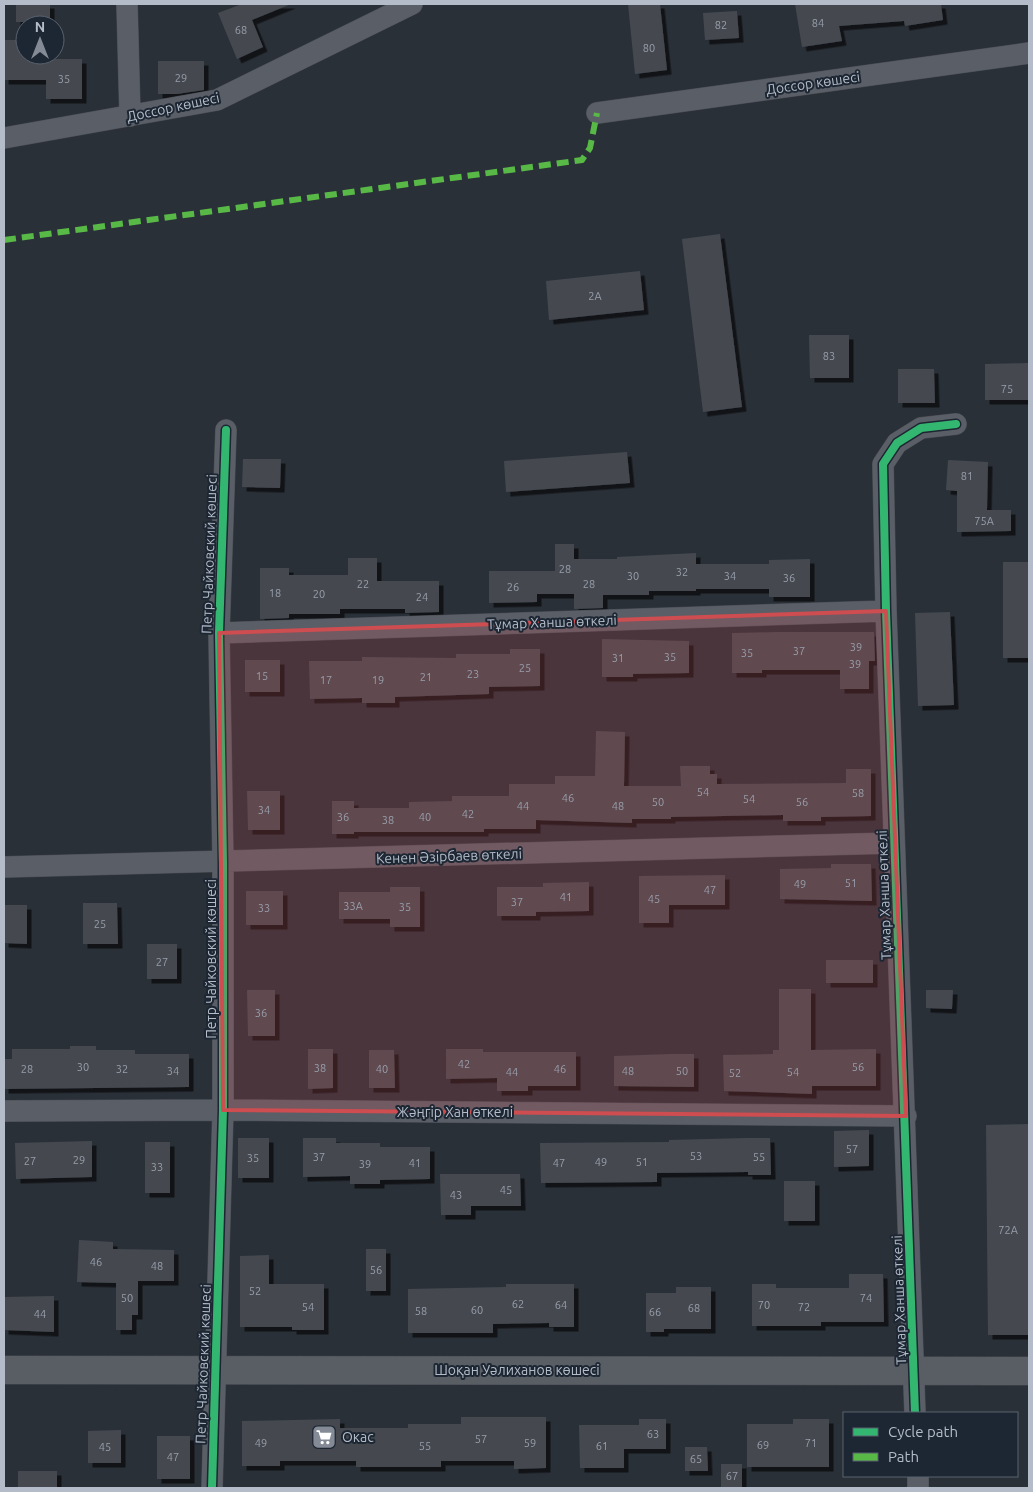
<svg xmlns="http://www.w3.org/2000/svg" width="1033" height="1492" font-family="Ubuntu,sans-serif">
	<style>
		.building { fill: #444950; filter: url(#shadow) }
		.lines { fill: none; stroke-linecap: round; stroke-linejoin: round }
		.street-casing { stroke: #484c53; stroke-width: 22 }
		.secondary-casing { stroke: #484c53; stroke-width: 29 }
		.street { stroke: #5a5e66; stroke-width: 21 }
		.secondary { stroke: #595d64; stroke-width: 28 }
		.quiet { stroke: #58b947; stroke-width: 6; stroke-dasharray: 12 6; stroke-linecap: butt }
		.cycleway-casing { stroke: #1d2633; stroke-width: 11 }
		.cycleway { stroke: #33b770; stroke-width: 8 }
		.marked { fill: #ce4d50; fill-opacity: 0.2; stroke: #ce4d50; stroke-width: 4; stroke-linejoin: round }
		.labels { text-anchor: middle; dominant-baseline: central; stroke-width: 4; stroke-linejoin: round; paint-order: stroke }
		.number-label { font-size: 11px; fill: #989fab }
		.street-label { font-size: 14px; fill: #b4bcc9; stroke: #1d2633 }
		.poi-label { font-size: 14px; fill: #b4bcc9; stroke: #1d2633; text-anchor: start }
	</style>
	<defs>
		<filter id="shadow"><feDropShadow dx="4.5" dy="4.5" stdDeviation="0" flood-color="#0009"/></filter>
	</defs>
	<rect width="100%" height="100%" fill="#2a3038"/>
	<path class="building" d="M16 4H50V22H16Z
		M242 4H291L252 20 263 47 237 59 218 13Z
		M628 4H660L667 70 635 74Z
		M795 4H941L943 20 905 26 904 21 839 26 842 41 802 47Z
		M737 11 739 38 705 40 703 13Z
		M4 40H25V55H39V59H82V99H46V80H4Z
		M158 61H204V90L177 94H158Z
		M720 234 742 407 703 412 682 239Z
		M640 271 644 310 549 320 546 281Z
		M809 335H849V378H810Z
		M1029 363V400H985V364Z
		M898 369H934L935 403H898Z
		M627 452 630 483 506 492 504 461Z
		M243 459H281L280 488 242 487Z
		M948 460 988 462 987 510H1011V531L957 532V491L946 490Z
		M555 544H574V559H617V557L696 553V564H769V560L810 559V597H769V589H696V591H649V595H603V608L574 609V594H537V602L489 603V571H555Z
		M348 558H377V581H439V612L405 613V609H340V614H289V618L260 619V568H289V575H348Z
		M1003 562H1029V658H1003Z
		M950 612 954 705 918 706 915 613Z
		M776 632H874L875 661H869V689H840V670H762V673H732V633Z
		M602 639 689 641V673L633 674V677H602Z
		M510 649H540V686L489 687V694L395 697V703H362V698L310 699 309 661H362V657L456 658V654H510Z
		M245 660H280V692H245Z
		M596 731 625 732 624 786H681L680 766H710V774H717V784L846 783V769H871V816L821 817V821H783V815L671 817V819H632V823L536 820V829H484V832H354V834H332V801H354V808H409V802L452 801V796H509V784H555V776H595Z
		M247 791H280V830H248Z
		M831 864H871L872 901 780 899V869L831 868Z
		M725 875V905H669V923H639V876Z
		M589 882V911L536 912V916H497V887H543V883Z
		M390 887H420V927H390V919H339V892H390Z
		M246 891H283V925H246Z
		M83 903H117L118 944H83Z
		M4 905H27V944L4 943Z
		M147 944H177V979H147Z
		M826 960H873V983H826Z
		M779 989H811V1050L876 1049V1086H812V1094L724 1091 723 1055 773 1054V1050H779Z
		M247 990H275V1036H248Z
		M926 990H953L952 1009 926 1008Z
		M70 1046H96V1050H135V1054H189V1087L4 1089V1059H12V1049H70Z
		M308 1049H333V1088L308 1089Z
		M446 1049H483V1052H576V1086H528V1091H497V1078L446 1079Z
		M369 1050H394L395 1088H369Z
		M670 1054H694V1087L614 1086V1056Z
		M1029 1124V1335H988L986 1125Z
		M869 1130V1166L834 1167V1131Z
		M238 1138H269V1178H238Z
		M303 1138H336V1143H380V1147H430V1179L380 1180V1184H350V1176L303 1177Z
		M748 1138H770L771 1175H748V1172L657 1173V1182L541 1183 540 1143 669 1142V1140Z
		M92 1141V1177L16 1179 15 1143Z
		M145 1142H170V1193H145Z
		M440 1174H520L521 1206H471V1215H441Z
		M784 1181H815V1221H784Z
		M79 1240 113 1242V1249L174 1250V1281H138V1315H132V1330H116V1283L77 1282Z
		M366 1249H386V1291H366Z
		M269 1255V1284H324V1330H292V1327H240V1256Z
		M849 1274H883L884 1322H821V1326H752V1284H776V1288H849Z
		M506 1284H574V1327H549V1323L493 1324V1333H408V1289L506 1287Z
		M676 1287H711V1329H664V1332H646V1293H676Z
		M54 1296V1332L4 1330V1297Z
		M461 1417H546V1468L514 1469V1461H441V1467H356V1461H280V1466H242V1421L340 1419V1428H408V1424H461Z
		M639 1419H666V1449H624V1468H580L579 1425H639Z
		M793 1419H829V1467H747V1424H793Z
		M121 1430V1463H88V1431Z
		M157 1436H190V1479H157Z
		M685 1447H707L708 1471H685Z
		M721 1464H742V1488H721Z
		M18 1471H57V1488H18Z"/>
	<g class="lines">
		<g class="street-casing">
			<path id="street" d="M127 4 130 116
				M597 113 1029 53
				M4 138 217 100 412 4
				M219 633 886 611
				M4 867 894 843
				M4 1111 223 1110 906 1116
				M915 1413 886 611 883 464 897 443 921 428 956 424
				M918 1476V1488
				M212 1488 223 1110V863L219 633 226 430"/>
		</g>
		<g class="secondary-casing">
			<path id="secondary" d="M4 1370 1029 1371"/>
		</g>
		<use href="#street" class="street"/>
		<use href="#secondary" class="secondary"/>
		<path class="quiet" d="M4 240 582 160 590 148 597 113"/>
		<g class="cycleway-casing">
			<path id="cycleway" d="M915 1413 886 611 883 464 897 443 921 428 956 424
				M212 1488 223 1110V863L219 633 226 430"/>
		</g>
		<use href="#cycleway" class="cycleway"/>
	</g>
	<path class="marked" d="M886 611 906 1116 223 1110 219 633Z"/>
	<defs>
		<g id="supermarket-square" transform="scale(1.25)"><rect x="-9" y="-9" width="18" height="18" rx="4" fill="#848b96" stroke="#1d2633"/><path d="M-6-5.5h2.5l.6 2H6L4.5 2H-2.5L-4.4-4H-6ZM-1.5 3.2a1.3 1.3 0 1 0 .1 0ZM3 3.2a1.3 1.3 0 1 0 .1 0Z" fill="#fff"/></g>
	</defs>
	<g fill-rule="evenodd">
		<use href="#supermarket-square" x="324" y="1437"/>
	</g>
	<g class="labels">
		<g class="number-label">
			<text x="818" y="23">84</text>
			<text x="721" y="25">82</text>
			<text x="241" y="30">68</text>
			<text x="649" y="48">80</text>
			<text x="181" y="78">29</text>
			<text x="64" y="79">35</text>
			<text x="595" y="296">2А</text>
			<text x="829" y="356">83</text>
			<text x="1007" y="389">75</text>
			<text x="967" y="476">81</text>
			<text x="984" y="521">75А</text>
			<text x="565" y="569">28</text>
			<text x="682" y="572">32</text>
			<text x="633" y="576">30</text>
			<text x="730" y="576">34</text>
			<text x="789" y="578">36</text>
			<text x="363" y="584">22</text>
			<text x="589" y="584">28</text>
			<text x="513" y="587">26</text>
			<text x="275" y="593">18</text>
			<text x="319" y="594">20</text>
			<text x="422" y="597">24</text>
			<text x="856" y="647">39</text>
			<text x="799" y="651">37</text>
			<text x="747" y="653">35</text>
			<text x="670" y="657">35</text>
			<text x="618" y="658">31</text>
			<text x="855" y="664">39</text>
			<text x="525" y="668">25</text>
			<text x="473" y="674">23</text>
			<text x="262" y="676">15</text>
			<text x="426" y="677">21</text>
			<text x="326" y="680">17</text>
			<text x="378" y="680">19</text>
			<text x="703" y="792">54</text>
			<text x="858" y="793">58</text>
			<text x="568" y="798">46</text>
			<text x="749" y="799">54</text>
			<text x="658" y="802">50</text>
			<text x="802" y="802">56</text>
			<text x="523" y="806">44</text>
			<text x="618" y="806">48</text>
			<text x="264" y="810">34</text>
			<text x="468" y="814">42</text>
			<text x="343" y="817">36</text>
			<text x="425" y="817">40</text>
			<text x="388" y="820">38</text>
			<text x="851" y="883">51</text>
			<text x="800" y="884">49</text>
			<text x="710" y="890">47</text>
			<text x="566" y="897">41</text>
			<text x="654" y="899">45</text>
			<text x="517" y="902">37</text>
			<text x="353" y="906">33А</text>
			<text x="405" y="907">35</text>
			<text x="264" y="908">33</text>
			<text x="100" y="924">25</text>
			<text x="162" y="962">27</text>
			<text x="261" y="1013">36</text>
			<text x="464" y="1064">42</text>
			<text x="83" y="1067">30</text>
			<text x="858" y="1067">56</text>
			<text x="320" y="1068">38</text>
			<text x="27" y="1069">28</text>
			<text x="122" y="1069">32</text>
			<text x="382" y="1069">40</text>
			<text x="560" y="1069">46</text>
			<text x="173" y="1071">34</text>
			<text x="628" y="1071">48</text>
			<text x="682" y="1071">50</text>
			<text x="512" y="1072">44</text>
			<text x="793" y="1072">54</text>
			<text x="735" y="1073">52</text>
			<text x="852" y="1149">57</text>
			<text x="696" y="1156">53</text>
			<text x="319" y="1157">37</text>
			<text x="759" y="1157">55</text>
			<text x="253" y="1158">35</text>
			<text x="79" y="1160">29</text>
			<text x="30" y="1161">27</text>
			<text x="601" y="1162">49</text>
			<text x="642" y="1162">51</text>
			<text x="415" y="1163">41</text>
			<text x="559" y="1163">47</text>
			<text x="365" y="1164">39</text>
			<text x="157" y="1167">33</text>
			<text x="506" y="1190">45</text>
			<text x="456" y="1195">43</text>
			<text x="1008" y="1230">72А</text>
			<text x="96" y="1262">46</text>
			<text x="157" y="1266">48</text>
			<text x="376" y="1270">56</text>
			<text x="255" y="1291">52</text>
			<text x="127" y="1298">50</text>
			<text x="866" y="1298">74</text>
			<text x="518" y="1304">62</text>
			<text x="561" y="1305">64</text>
			<text x="764" y="1305">70</text>
			<text x="308" y="1307">54</text>
			<text x="804" y="1307">72</text>
			<text x="694" y="1308">68</text>
			<text x="477" y="1310">60</text>
			<text x="421" y="1311">58</text>
			<text x="655" y="1312">66</text>
			<text x="40" y="1314">44</text>
			<text x="653" y="1434">63</text>
			<text x="481" y="1439">57</text>
			<text x="261" y="1443">49</text>
			<text x="530" y="1443">59</text>
			<text x="811" y="1443">71</text>
			<text x="763" y="1445">69</text>
			<text x="425" y="1446">55</text>
			<text x="602" y="1446">61</text>
			<text x="105" y="1447">45</text>
			<text x="173" y="1457">47</text>
			<text x="696" y="1459">65</text>
			<text x="732" y="1476">67</text>
		</g>
		<g class="street-label">
			<text transform="translate(813 83) rotate(-8)">Доссор көшесі</text>
			<text transform="translate(173 107) rotate(-12)">Доссор көшесі</text>
			<text transform="translate(209 554) rotate(-88)">Петр Чайковский көшесі</text>
			<text transform="translate(552 622) rotate(-2)">Тұмар Ханша өткелі</text>
			<text transform="translate(449 856) rotate(-2)">Кенен Әзірбаев өткелі</text>
			<text transform="translate(884 895) rotate(-92)">Тұмар Ханша өткелі</text>
			<text transform="translate(211 959) rotate(-90)">Петр Чайковский көшесі</text>
			<text x="455" y="1112">Жәңгір Хан өткелі</text>
			<text transform="translate(899 1300) rotate(-92)">Тұмар Ханша өткелі</text>
			<text transform="translate(203 1364) rotate(-88)">Петр Чайковский көшесі</text>
			<text x="517" y="1370">Шоқан Уәлиханов көшесі</text>
		</g>
		<g class="poi-label">
			<text x="342" y="1437">Окас</text>
		</g>
	</g>
	<rect width="1033" height="1492" fill="none" stroke="#b4bcc9" stroke-width="10"/>
	<rect x="843" y="1412" width="175" height="65" fill="#1d2633" stroke="#59626f"/>
	<rect x="853" y="1428" width="25" height="8" fill="#33b770" stroke="#59626f"/>
	<text x="888" y="1437" font-size="15" fill="#b4bcc9">Cycle path</text>
	<rect x="853" y="1453" width="25" height="8" fill="#58b947" stroke="#59626f"/>
	<text x="888" y="1462" font-size="15" fill="#b4bcc9">Path</text>
	<g transform="translate(40 40)"><circle r="24" fill="#1d2633" stroke="#59626f"/>
	<path d="M0-4L9 19L0 12L-9 19Z" fill="#848b96"/>
	<text y="-8" font-size="14" font-weight="bold" text-anchor="middle" fill="#b4bcc9">N</text>
	</g>
</svg>
